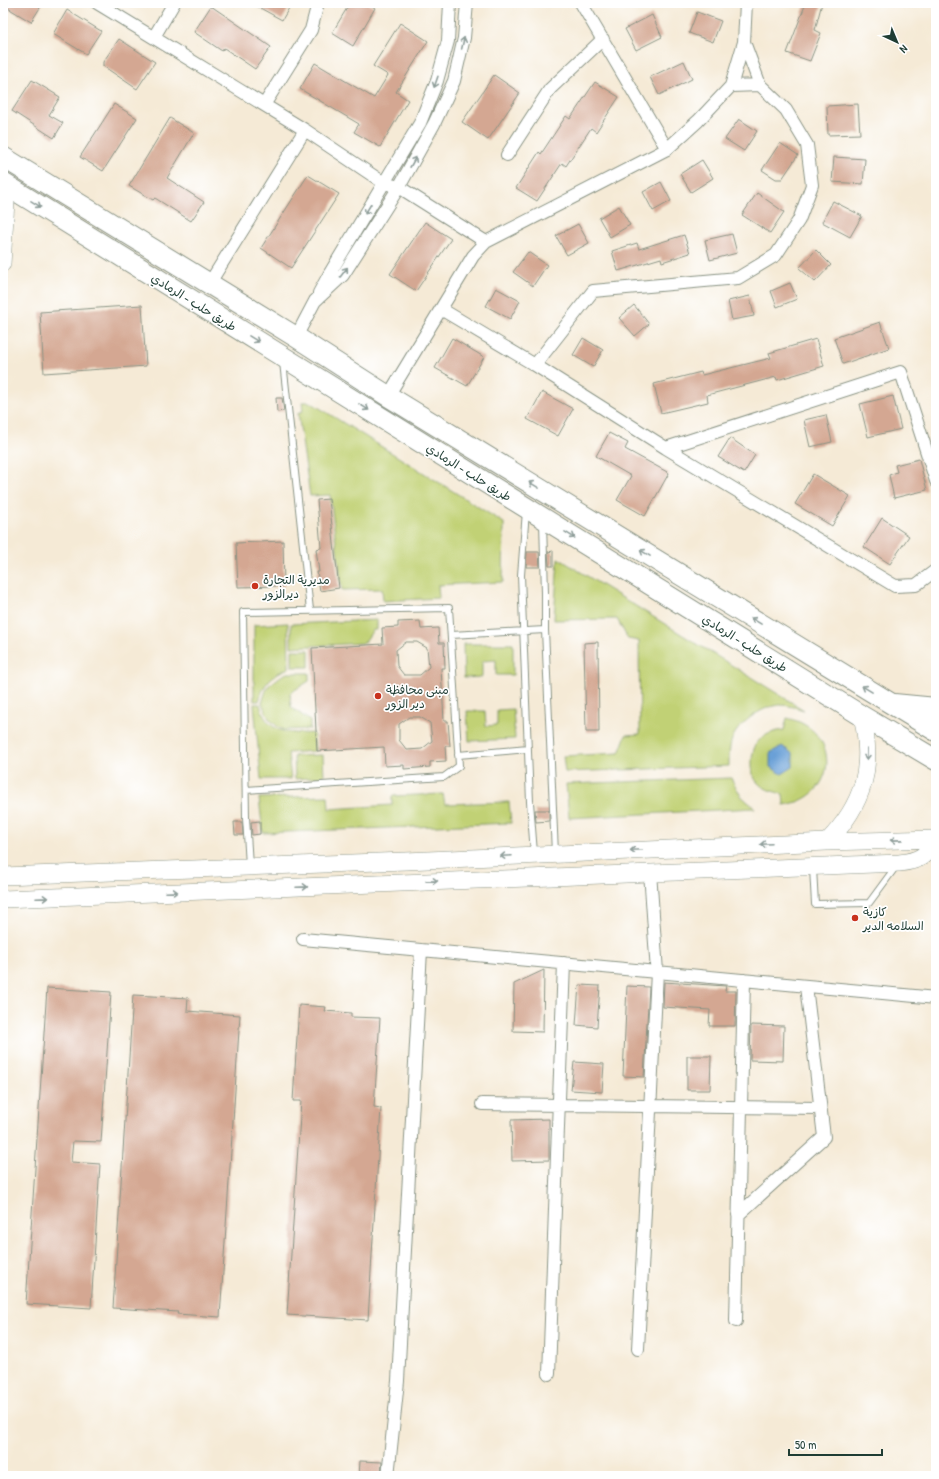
<svg xmlns="http://www.w3.org/2000/svg" width="939" height="1479" font-family="'Patrick Hand','Playpen Sans Arabic',sans-serif">
	<style>
		.green { fill: #c1d174; stroke: #708754 }
		.water { fill: #6ba0d7; stroke: #456e86 }
		.building { fill: #d4a792; fill-rule: evenodd }
		.lines { fill: none; stroke-linecap: round; stroke-linejoin: round }
		.service-casing { stroke: #8a9485; stroke-width: 8 }
		.minor-casing { stroke: #8a9485; stroke-width: 14 }
		.tertiary-casing { stroke: #8a9485; stroke-width: 16 }
		.secondary-casing { stroke: #8a9485; stroke-width: 18 }
		.trunk-casing { stroke: #8a9485; stroke-width: 22 }
		.service { stroke: #fff; stroke-width: 6 }
		.minor { stroke: #fff; stroke-width: 12 }
		.tertiary { stroke: #fff; stroke-width: 15 }
		.secondary { stroke: #fff; stroke-width: 17 }
		.trunk { stroke: #fff; stroke-width: 20 }
		.oneway { stroke: #8f9e9a }
		.poi-dot { fill: #c8321e; stroke: #fff; stroke-width: 1.5 }
		.labels { text-anchor: middle; dominant-baseline: central; stroke-width: 3.5; stroke-linejoin: round; paint-order: stroke }
		.street-label { font-size: 12px; fill: #1f3d34; stroke: #fff }
		.poi-label { font-size: 12px; fill: #1f3d34; stroke: #fff; text-anchor: start }
	</style>
	<rect width="100%" height="100%" fill="#fff"/>
	<filter id="ink" filterUnits="userSpaceOnUse"><feTurbulence type="fractalNoise" baseFrequency=".025" numOctaves="2"/><feDisplacementMap in="SourceGraphic" scale="8" xChannelSelector="R" yChannelSelector="G"/><feConvolveMatrix kernelMatrix="1 2 1 2 8 2 1 2 1" color-interpolation-filters="sRGB"/></filter>
	<filter id="wash" filterUnits="userSpaceOnUse"><feTurbulence type="fractalNoise" baseFrequency=".012" numOctaves="4" result="noise"/><feDisplacementMap in="SourceGraphic" scale="16" xChannelSelector="R" yChannelSelector="G"/><feGaussianBlur stdDeviation="0.9" result="paint"/><feColorMatrix in="noise" values="0 0 0 0 0 0 0 0 0 0 0 0 0 0 0 0 0 1.4 0 .05"/><feComposite in="paint" operator="in"/></filter>
	<g filter="url(#wash)">
		<rect width="100%" height="100%" fill="#f5ead6"/>
		<path class="green" d="M302 402H310L504 523 503 582 438 585 439 598 383 601 382 589 342 590 330 495 310 496 298 413 303 411Z
			M558 558 804 710C797 708 788 705 780 705 763 706 742 721 734 735 729 744 729 755 729 766L565 772 563 756 619 753 626 735 640 734 639 641 628 639 617 619 554 620Z
			M377 620V630H373L364 643 291 647V624Z
			M288 623 289 668C272 674 263 684 259 701H254V625Z
			M463 644H513V675H496V660L482 661V677L464 678Z
			M292 650H309V667H292Z
			M287 673H309V681L290 693 291 707 310 721V729L284 730 278 727 269 719 262 703 267 687 281 676Z
			M254 704H260C266 733 288 734 313 733L315 751 288 753 291 779H261Z
			M513 709 515 739 469 741 467 711H485L486 726 497 725V710Z
			M787 718C842 730 839 798 784 805L783 794C776 792 769 791 763 787 755 782 752 775 752 766 751 743 761 733 784 730Z
			M323 755 324 777 295 779 294 756Z
			M731 778 741 796 755 808 569 818 566 784Z
			M443 794 445 804 509 802 511 823 263 833 259 798 328 796 329 809 392 805V796Z"/>
		<path class="water" d="M782 746 793 754V767L782 774 770 767V753Z"/>
		<g id="blocks">
			<path class="building" d="M3 3H43L31 22 3 5Z
				M251 3H292L282 20Z
				M350 3H368L375 8 353 46 332 33Z
				M806 3H822L815 30 821 33 810 61 787 53Z
				M211 6 271 47 255 69 224 48 222 51 194 32Z
				M67 10 101 31 86 54 53 34Z
				M697 12 721 21 713 42 689 33Z
				M652 15 662 37 636 50 625 29Z
				M400 23 428 41 396 92 408 100 380 147 354 132 359 124 300 89 315 63 374 98 388 75 373 66Z
				M119 39 155 62 137 89 103 66V62Z
				M684 61 692 79 659 95 650 77Z
				M494 75 520 93 488 140 462 122Z
				M32 80 60 97 49 115 63 123 54 138 12 111Z
				M595 82 619 97 596 132 591 128 566 166 562 163 537 201 516 188 539 152 541 154 566 116 570 119Z
				M114 104 137 118 103 171 80 157Z
				M858 104 860 134 828 135 827 106Z
				M170 118 194 133 167 178 204 202 191 221 155 198 153 200 129 186Z
				M739 119 757 131 744 151 725 139Z
				M780 143 798 155 782 179H776L762 170Z
				M834 157 865 159 863 184 832 182Z
				M702 160 713 178 691 192 680 174Z
				M308 175 339 194 291 268 261 248Z
				M661 182 671 201 653 211 643 192Z
				M757 193 784 212 770 233 742 215Z
				M833 201 862 216 850 237 822 222Z
				M619 206 630 225 610 237 599 218Z
				M425 222 451 239 416 291 390 274Z
				M578 224 589 243 567 255 556 236Z
				M732 234 737 253 710 260 705 240Z
				M684 235 690 253 662 262 661 258 618 271 612 251 637 243 639 249Z
				M816 250 831 265 815 282 799 268Z
				M528 252 547 265 533 286 513 272Z
				M790 283 797 299 777 307 771 291Z
				M496 288 520 301 510 319 486 306Z
				M750 296 754 316 732 320 728 301Z
				M142 305 146 366 44 373 40 312Z
				M634 305 649 324 635 336 619 318Z
				M880 322 889 348 843 364 834 338Z
				M452 338 484 357 467 386 435 368Z
				M583 338 603 350 593 367 573 355Z
				M816 339 824 366 777 380 776 377 707 395 708 402 661 413 654 384 701 372 702 375 771 358 769 353Z
				M542 392 573 409 558 436 527 419Z
				M893 396 901 429 868 437 860 404Z
				M276 398H282L284 411 277 412Z
				M826 415 832 442 810 447 804 420Z
				M609 433 628 443 625 449 669 473 645 516 617 500 631 476 596 456Z
				M730 438 755 455 744 473 718 457Z
				M919 459 927 490 894 498 889 475 897 472 895 465Z
				M813 474 850 496 832 526 795 504Z
				M329 499 339 588 320 591 317 572H319L316 549 321 548 317 500Z
				M882 518 909 536 890 564 864 547Z
				M283 541 284 586 238 587 236 543Z
				M553 551V566H549L548 552Z
				M527 552H539L540 567H526Z
				M420 621 421 629 438 628 439 643H444L445 668H441L444 721H448L450 746H445L446 761 430 762V767L404 769V765L385 766 384 747 317 751 312 648 383 644 382 628 398 627V622ZM406 642H417L427 648 429 667 420 675H404L397 666 396 650ZM409 717H420L430 723 432 741 422 749 407 750 399 740V724Z
				M598 642 599 732H586L584 643Z
				M535 810H549V821L536 822Z
				M260 821V834L252 835 251 822Z
				M234 822H242L243 835H235Z
				M544 970 543 1032 513 1031 514 984Z
				M664 982 726 986 725 991H736L735 1026H709L710 1010 663 1007Z
				M579 985 600 986 597 1027 576 1025Z
				M627 986 649 987 644 1077 623 1076Z
				M47 988 111 992 101 1142 73 1141 71 1162 100 1164 91 1308 26 1304Z
				M133 995 188 998 187 1011 240 1015 220 1317 177 1314 178 1312 113 1308Z
				M299 1005 326 1007 325 1011 351 1013V1017L380 1018 374 1107 381 1108 368 1320 287 1315 301 1101H293Z
				M751 1025 784 1026 783 1061 750 1060Z
				M687 1056H711L710 1090H687Z
				M574 1062 604 1064 602 1092 571 1090Z
				M549 1119V1160L512 1161 511 1120Z
				M360 1461 382 1462 381 1476H359Z"/>
		</g>
	</g>
	<g filter="url(#ink)">
		<use href="#blocks" fill-opacity="0" stroke="#8a9485" stroke-width="1"/>
		<g class="lines">
			<g class="service-casing">
				<path id="service" d="M283 362 310 610
					M526 511 521 575 530 802 534 853
					M545 630 555 853
					M451 635 545 630V593L543 522
					M458 755 528 749
					M246 790 444 777 459 766 449 608 243 612 246 818 249 865
					M813 868 815 904 869 903 897 865"/>
			</g>
			<g class="minor-casing">
				<path id="minor" d="M97 3 305 130 384 183 399 187 486 242
					M581 3 667 149
					M154 37 174 3
					M744 42 760 85
					M731 86 744 42 746 3
					M264 105 311 30 318 3
					M507 155 550 89 603 39
					M209 284 305 130
					M319 293 330 273 420 123 437 81 448 41 450 3
					M441 309 535 365 666 448 895 586 916 585 936 570
					M296 337 315 301 343 275 399 187 434 124 454 81 464 38 467 3
					M388 396 473 256 486 242 667 149 698 121 731 86 760 85 786 110 807 145 812 185 799 220 776 255 738 278 593 291 535 365
					M666 448 901 372 936 481
					M303 939 936 998
					M482 1104 820 1108
					M738 1215 824 1137 806 986
					M736 1321 744 980
					M638 1349 657 972 650 872
					M549 1374 564 963
					M388 1476 398 1381 421 950"/>
			</g>
			<g class="tertiary-casing">
				<path id="tertiary" d="M3 264 8 186"/>
			</g>
			<g class="secondary-casing">
				<path id="secondary" d="M827 842C864 804 874 767 862 716
					M3 876 406 861 827 842 936 839
					M3 899 899 863C918 861 927 857 935 839"/>
			</g>
			<g class="trunk-casing">
				<path id="trunk" d="M3 157 296 337 388 396 936 731
					M3 183 862 716 936 760
					M894 704 936 708"/>
			</g>
			<use href="#service" class="service"/>
			<use href="#minor" class="minor"/>
			<use href="#tertiary" class="tertiary"/>
			<use href="#secondary" class="secondary"/>
			<use href="#trunk" class="trunk"/>
		</g>
		<defs><path id="oneway-shaft" d="M-6 0H5M1.5-3L5.5 0L1.5 3" fill="none" stroke-width="1.6" stroke-linecap="round" stroke-linejoin="round"/></defs>
		<g class="oneway">
			<use href="#oneway-shaft" transform="translate(463 43) rotate(-77)"/>
			<use href="#oneway-shaft" transform="translate(436 82) rotate(109)"/>
			<use href="#oneway-shaft" transform="translate(413 162) rotate(-61)"/>
			<use href="#oneway-shaft" transform="translate(36 204) rotate(32)"/>
			<use href="#oneway-shaft" transform="translate(368 209) rotate(121)"/>
			<use href="#oneway-shaft" transform="translate(344 272) rotate(-53)"/>
			<use href="#oneway-shaft" transform="translate(254 339) rotate(32)"/>
			<use href="#oneway-shaft" transform="translate(364 407) rotate(32)"/>
			<use href="#oneway-shaft" transform="translate(534 485) rotate(-149)"/>
			<use href="#oneway-shaft" transform="translate(570 535) rotate(32)"/>
			<use href="#oneway-shaft" transform="translate(645 553) rotate(-149)"/>
			<use href="#oneway-shaft" transform="translate(756 621) rotate(-149)"/>
			<use href="#oneway-shaft" transform="translate(867 689) rotate(-149)"/>
			<use href="#oneway-shaft" transform="translate(867 754) rotate(91)"/>
			<use href="#oneway-shaft" transform="translate(896 840) rotate(179)"/>
			<use href="#oneway-shaft" transform="translate(766 844) rotate(177)"/>
			<use href="#oneway-shaft" transform="translate(636 850) rotate(177)"/>
			<use href="#oneway-shaft" transform="translate(506 856) rotate(177)"/>
			<use href="#oneway-shaft" transform="translate(432 881) rotate(-2)"/>
			<use href="#oneway-shaft" transform="translate(302 887) rotate(-2)"/>
			<use href="#oneway-shaft" transform="translate(172 892) rotate(-2)"/>
			<use href="#oneway-shaft" transform="translate(42 898) rotate(-2)"/>
		</g>
	</g>
	<g class="poi-dot">
		<circle cx="255" cy="586" r="4"/>
		<circle cx="378" cy="696" r="4"/>
		<circle cx="855" cy="918" r="4"/>
	</g>
	<g class="labels">
		<g class="street-label">
			<text transform="translate(194 302) rotate(32)">طريق حلب - الرمادي</text>
			<text transform="translate(469 472) rotate(32)">طريق حلب - الرمادي</text>
			<text transform="translate(745 643) rotate(32)">طريق حلب - الرمادي</text>
		</g>
		<g class="poi-label">
			<text x="263" y="579">مديرية التجارة<tspan x="263" dy="14">ديرالزور</tspan></text>
			<text x="386" y="689">مبنى محافظة<tspan x="386" dy="14">دير الزور</tspan></text>
			<text x="863" y="911">كازية<tspan x="863" dy="14">السلامه الدير</tspan></text>
		</g>
	</g>
	<rect width="939" height="1479" fill="none" stroke="#fff" stroke-width="16"/>
	<g transform="translate(897 42) rotate(136)" stroke="#ffffff" stroke-width="3" paint-order="stroke">
	<path d="M0-3L7 15L0 10L-7 15Z" fill="#1f3d34"/>
	<text y="-6" font-size="11" font-weight="bold" text-anchor="middle" fill="#1f3d34">N</text>
	</g>
	<path d="M789 1449v6h93v-6" fill="none" stroke="#1f3d34" stroke-width="2"/>
	<text x="795" y="1449" font-size="12" fill="#1f3d34" stroke="#ffffff" stroke-width="3" paint-order="stroke">50 m</text>
</svg>
